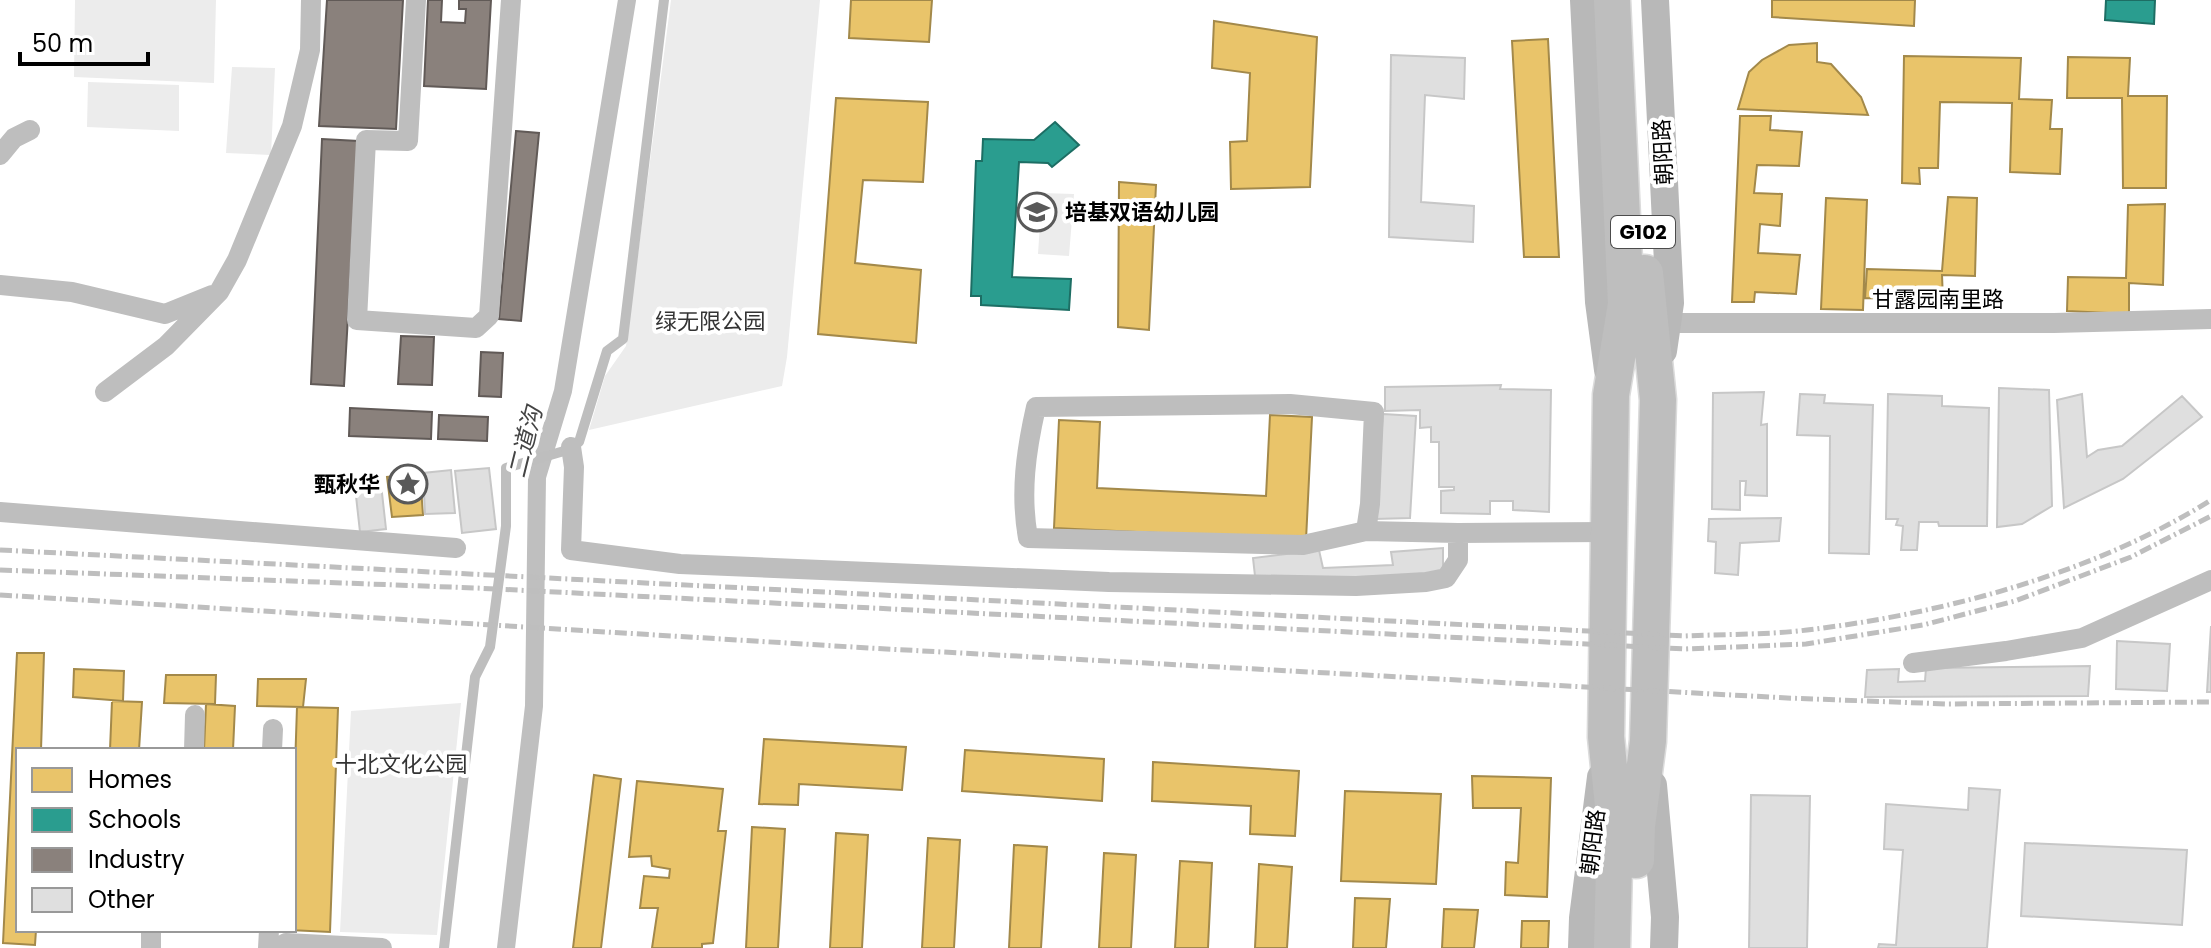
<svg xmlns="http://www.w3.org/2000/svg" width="2211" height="948" font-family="Poppins,'Noto Sans SC',sans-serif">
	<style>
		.green { fill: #ececec }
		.homes { fill: #e9c46a; stroke: #a3894a; stroke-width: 2 }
		.schools { fill: #2a9d8f; stroke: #1d6e64; stroke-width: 2 }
		.industry { fill: #8a817c; stroke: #615a57; stroke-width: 2 }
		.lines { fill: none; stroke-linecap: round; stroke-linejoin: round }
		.canal { stroke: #bfbfbf; stroke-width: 18 }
		.building { fill: #dfdfdf; stroke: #c7c7c7; stroke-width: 2 }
		.highway-casing { stroke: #dbdbdb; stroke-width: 39 }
		.lane { stroke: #bebebe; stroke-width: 10 }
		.street { stroke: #bebebe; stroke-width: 20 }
		.secondary { stroke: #b8b8b8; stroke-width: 28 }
		.highway { stroke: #bebebe; stroke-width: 36 }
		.rail { stroke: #bebebe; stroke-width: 5; stroke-dasharray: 12 4 2 4; stroke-linecap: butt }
		.labels { text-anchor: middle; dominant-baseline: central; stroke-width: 8; stroke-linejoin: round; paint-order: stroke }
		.shield { fill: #fff; stroke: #4c4c4c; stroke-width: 2 }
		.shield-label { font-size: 20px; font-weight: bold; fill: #000 }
		.street-label { font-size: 22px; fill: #000; stroke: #fff }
		.poi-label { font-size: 22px; font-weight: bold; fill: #000; stroke: #fff; text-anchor: start }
		.park-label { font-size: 22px; fill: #333; stroke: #fff }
		.water-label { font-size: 24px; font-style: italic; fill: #444; stroke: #fff }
	</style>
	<rect width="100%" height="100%" fill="#fff"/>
	<path class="green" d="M75 0H216L214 83 74 77Z
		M671 0H820L787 357 782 386 589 430 605 376 626 346Z
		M232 67 275 68 271 155 226 153Z
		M88 82 179 85V131L87 127Z
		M1042 193 1074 194 1069 256 1038 254Z
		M461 703 437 935 340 932 351 711Z"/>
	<path class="homes" d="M851 0H932L929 42 849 38Z
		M1772 0H1915L1914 26 1772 17Z
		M1214 21 1317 37 1310 187 1231 189 1230 142 1247 141 1250 73 1212 68Z
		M1548 39 1559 257H1524L1512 41Z
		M1817 43V62L1831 64 1861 97 1868 115 1738 109 1749 72 1762 60 1789 45Z
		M1904 56 2021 58 2019 99 2052 100 2050 129H2062L2060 174 2010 172 2012 103 1940 102 1938 168H1919L1920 184 1902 183Z
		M2068 57 2130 58 2128 96H2167L2166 188H2123L2122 98H2067Z
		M836 98 928 102 923 182 863 180 855 263 921 270 916 343 818 334Z
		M1740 116H1771L1770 130 1802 132 1799 166 1757 165 1754 193 1782 194 1780 226 1760 224 1758 253 1800 255 1796 294 1755 292 1754 302H1732Z
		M1119 182 1156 185 1149 330 1118 327Z
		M1948 197 1977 198 1975 276 1942 275 1943 300 1865 298 1867 269 1942 271Z
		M1826 198 1867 200 1863 310 1821 309Z
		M2165 204 2163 285 2129 283V314L2067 311 2068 277 2126 278 2128 205Z
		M1270 415 1312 417 1306 540 1054 528 1059 420 1100 422 1097 488 1266 496Z
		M420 474 423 515 392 517 387 477Z
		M17 653H44L41 750H18V930H36L35 945 3 943Z
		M74 669 124 671 123 701 73 697Z
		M166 675H216L215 704 164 703Z
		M258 679H306L303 707 257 706Z
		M112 701 142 702 139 750H110Z
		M206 704 235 706 233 750H204Z
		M297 707 338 708 330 932 289 930H294V798Z
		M764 739 906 747 902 790 799 784 798 805 759 804Z
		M965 750 1104 759 1102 801 962 791Z
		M1153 762 1299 771 1295 836 1250 834 1251 806 1152 801Z
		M594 775 621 779 601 948H573Z
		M1472 776 1551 778 1547 897 1505 895 1506 862 1518 863 1521 808H1473Z
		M637 781 723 789 718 831H726L713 943 702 944V948H652L658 908H640L644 876 669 878 670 869 652 866 651 856 629 857Z
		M1345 791 1441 794 1436 884 1341 881Z
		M752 827 785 829 778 948H746Z
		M836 833 868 835 862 948H830Z
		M928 838 960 840 954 948H922Z
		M1014 845 1047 847 1041 948H1009Z
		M1104 853 1136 855 1131 948H1099Z
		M1180 861 1212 863 1208 948H1175Z
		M1259 864 1292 867 1287 948H1255Z
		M1355 898 1390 899 1386 948H1353Z
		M1444 909 1478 910 1474 948H1442Z
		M1522 921H1549L1548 948H1521Z"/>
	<path class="schools" d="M2106 0H2155L2154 24 2105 20Z
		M1055 122 1079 145 1052 167 1048 163 1019 162 1012 277 1071 279 1069 310 981 305V296H971L976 161H982L983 139 1034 140Z"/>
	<path class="industry" d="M327 0H403L396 129 319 126Z
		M428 0H442L441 22 465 23 466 9H459V0H491L486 89 424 86Z
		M516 131 539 133 521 321 499 319Z
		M322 139 358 141 344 386 311 384Z
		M401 336 434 337 432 385 398 384Z
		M481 352 503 353 501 397 479 396Z
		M350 408 432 412 431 439 349 436Z
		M439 415 488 417 487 441 438 439Z"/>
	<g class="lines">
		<path class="canal" d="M506 948 534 706 537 477 563 391 627 0"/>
	</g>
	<path class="building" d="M1391 55 1465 58 1464 99 1425 95 1421 202 1474 206 1473 242 1389 237Z
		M1501 385 1500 389 1551 390 1549 512 1513 510V501H1490V514L1441 513V491L1454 490V487H1439V442H1431V427L1420 428V410L1385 411V387Z
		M1999 388 2049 390 2052 506 2022 524 1997 527Z
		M1764 392 1761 425 1767 424V496L1745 495 1746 481H1740V510L1712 509 1713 393Z
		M1800 394 1825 395 1824 403 1873 405 1869 554 1829 553 1830 436 1797 435Z
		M1888 394 1942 396V406L1989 408 1987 526H1939L1938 522H1919L1917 550H1901L1903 526 1896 525 1898 519H1886Z
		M2082 394 2087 457 2098 450 2122 446 2182 396 2202 417 2123 479 2064 508 2057 400Z
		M1383 414 1416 416 1410 518 1375 519Z
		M489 468 496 529 462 533 455 471Z
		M451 470 455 513 425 514 423 473Z
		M381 484 386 529 360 532 355 487Z
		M1781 518 1779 541 1740 543 1738 575 1715 573 1716 542 1708 541 1709 519Z
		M1443 548V575L1271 579 1255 576 1253 558 1319 550 1323 568 1393 565 1391 552Z
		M2211 626V692H2207Z
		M2117 641 2170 644 2167 691 2116 689Z
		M2090 666 2088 696 1865 697 1867 670 1899 669 1898 682 1925 681 1926 668Z
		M1969 788 2000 790 1987 948H1878L1879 944 1896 945 1903 850 1884 849 1886 804 1968 810Z
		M1751 795 1810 796 1807 948H1749Z
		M2025 843 2187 850 2182 925 2021 916Z"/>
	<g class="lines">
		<g class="highway-casing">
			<path id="highway" d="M1612 0 1626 304 1611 395 1606 737 1615 825 1612 948
				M1636 860 1637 826 1648 741 1658 400 1645 273"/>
		</g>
		<path class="lane" d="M444 948 475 677 490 647 506 526V468L564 451 579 442 607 351 623 339 664 0"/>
		<path class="street" d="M416 0 408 141 366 140 357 320 476 328 489 316 511 0
			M0 155 14 138 30 130
			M0 285 72 292 165 314 212 295
			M1666 323H2054L2211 319
			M105 392 166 346 219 292 237 260 292 126 310 50 311 0
			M571 447 574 467 571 550 680 564 1109 582 1356 586 1426 582 1446 578 1458 560V533L1609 532
			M0 512 456 548
			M1366 531 1303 545 1028 538C1020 493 1026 451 1036 407L1290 404 1374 412 1370 504 1366 531 1458 533
			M1913 663 2006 651 2082 638 2211 580
			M194 750 195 715
			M272 750 273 729
			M151 948V930
			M268 948 269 930
			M277 948 286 943 382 948"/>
		<path class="secondary" d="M1584 0 1599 302 1608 370
			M1655 0 1670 303 1663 351
			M1653 785 1665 917 1664 948
			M1582 948 1583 918 1601 777"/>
		<use href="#highway" class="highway"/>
		<path class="rail" d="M0 550 1685 636C1725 634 1767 635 1807 630 1943 614 2095 573 2211 500
			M0 570 476 588 1685 649 1806 644 1923 625 2015 601 2131 557 2211 516
			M0 595 869 648 1787 698 1947 704 2211 702"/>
	</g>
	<defs>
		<g id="school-ring" transform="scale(2)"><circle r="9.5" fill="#fff" stroke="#595959" stroke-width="1.5"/><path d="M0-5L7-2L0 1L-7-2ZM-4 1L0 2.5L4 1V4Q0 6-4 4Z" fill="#595959"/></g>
		<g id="sight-ring" transform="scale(2)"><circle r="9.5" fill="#fff" stroke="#595959" stroke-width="1.5"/><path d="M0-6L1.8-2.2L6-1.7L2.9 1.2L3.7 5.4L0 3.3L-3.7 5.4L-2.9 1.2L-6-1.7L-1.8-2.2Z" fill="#595959"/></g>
	</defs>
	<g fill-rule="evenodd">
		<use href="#school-ring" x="1037" y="212"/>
		<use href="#sight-ring" x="408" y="484"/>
	</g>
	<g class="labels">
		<rect class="shield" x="1611" y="216" width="64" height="32" rx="6"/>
		<g class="shield-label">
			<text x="1643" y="232">G102</text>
		</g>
		<g class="street-label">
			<text transform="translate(1663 152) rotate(-93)">朝阳路</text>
			<text x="1938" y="299">甘露园南里路</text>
			<text transform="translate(1593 842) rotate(-83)">朝阳路</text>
		</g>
		<g class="poi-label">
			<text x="1065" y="212">培基双语幼儿园</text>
			<text x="380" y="484" text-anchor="end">甄秋华</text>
		</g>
		<g class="park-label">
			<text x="710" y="321">绿无限公园</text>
			<text x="401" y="764">十北文化公园</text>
		</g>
		<g class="water-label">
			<text transform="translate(525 442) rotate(-76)">二道沟</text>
		</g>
	</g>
	<rect x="16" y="748" width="280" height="184" fill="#ffffff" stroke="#999999" stroke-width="2"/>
	<rect x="32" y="768" width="40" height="24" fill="#e9c46a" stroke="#999999" stroke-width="2"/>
	<text x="88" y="788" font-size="24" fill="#000000">Homes</text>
	<rect x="32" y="808" width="40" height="24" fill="#2a9d8f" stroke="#999999" stroke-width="2"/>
	<text x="88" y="828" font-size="24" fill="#000000">Schools</text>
	<rect x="32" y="848" width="40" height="24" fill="#8a817c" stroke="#999999" stroke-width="2"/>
	<text x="88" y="868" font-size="24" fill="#000000">Industry</text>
	<rect x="32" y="888" width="40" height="24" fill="#dfdfdf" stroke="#999999" stroke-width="2"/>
	<text x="88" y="908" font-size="24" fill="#000000">Other</text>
	<path d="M20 52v12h128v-12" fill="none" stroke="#000000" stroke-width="4"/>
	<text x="32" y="52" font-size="24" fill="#000000" stroke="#ffffff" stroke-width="6" paint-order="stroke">50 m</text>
</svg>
